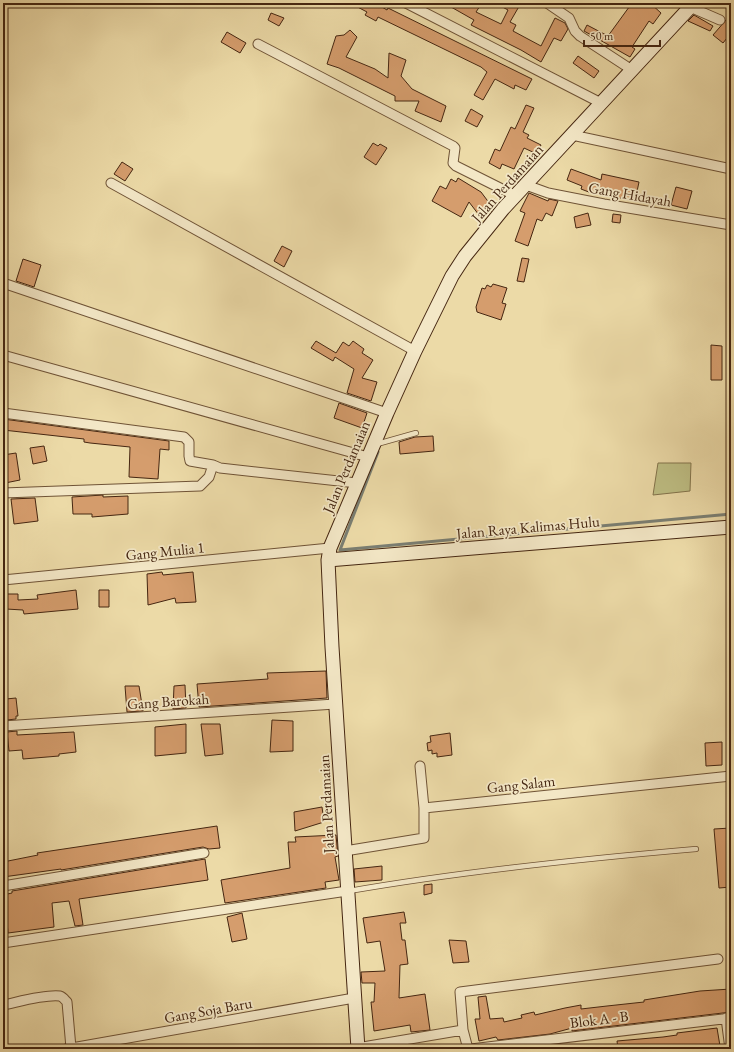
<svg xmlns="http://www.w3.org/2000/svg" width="734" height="1052" font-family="'EB Garamond',serif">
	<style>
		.green { fill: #bebe83; stroke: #82724a }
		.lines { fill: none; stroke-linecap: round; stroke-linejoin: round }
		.stream { stroke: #7a7e72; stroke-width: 3 }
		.building { fill: #d59d6d; stroke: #452611 }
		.lane-casing { stroke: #6f5336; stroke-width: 6 }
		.street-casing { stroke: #6f5336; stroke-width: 11 }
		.secondary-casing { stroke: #452611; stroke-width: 15 }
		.lane { stroke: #f3e7c6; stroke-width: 4.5 }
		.street { stroke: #f3e7c6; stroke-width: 9 }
		.secondary { stroke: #f3e7c6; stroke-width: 13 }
		.labels { text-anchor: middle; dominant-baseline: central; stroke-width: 3.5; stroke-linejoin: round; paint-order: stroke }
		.street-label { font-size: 15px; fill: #452611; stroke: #f3e7c6 }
	</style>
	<rect width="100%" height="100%" fill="#ecdaa7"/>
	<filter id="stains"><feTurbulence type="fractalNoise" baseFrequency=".005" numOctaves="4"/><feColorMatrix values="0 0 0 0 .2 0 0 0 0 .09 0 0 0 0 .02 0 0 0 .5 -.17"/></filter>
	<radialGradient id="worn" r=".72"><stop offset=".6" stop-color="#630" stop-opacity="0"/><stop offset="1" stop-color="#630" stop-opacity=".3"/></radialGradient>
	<path class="green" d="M658 463H691L690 491 653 495Z"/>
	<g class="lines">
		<path class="stream" d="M378 452 340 550 731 514"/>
	</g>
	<path class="building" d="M350 3H375L387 10 388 8 532 79 526 90 515 85 514 89 495 79 483 100 474 95 487 72 481 67 378 17 376 21 365 15 367 12Z
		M444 3H482L476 12 501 24 508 10 495 3H521L510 22 516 25 513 31 541 46 555 18 565 23 568 29 561 41 554 38 541 62 521 50 471 25 474 20Z
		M632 3H650L661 13 653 24 649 21 632 47 635 49 630 57 584 31 587 25 608 36Z
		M271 13 284 18 279 26 268 20Z
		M694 15 713 26 710 31 688 21Z
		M726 20 731 23V33L723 43 713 35Z
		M350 30 357 37 346 57 375 69 388 78 389 53 406 60 401 76 412 89 446 106 441 122 415 111 419 101H395V96L339 68 327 64 336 36 344 35Z
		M227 32 246 43 240 53 221 42Z
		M578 56 599 71 594 78 573 63Z
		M526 105 534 108 523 132 529 135 527 138 541 145 537 154 524 148 514 169 502 164 500 169 489 163 495 149 500 151 511 127 515 129Z
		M471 109 483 116 477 127 465 121Z
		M373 143 378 146 380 144 387 148 376 165 364 157Z
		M122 162 133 169 125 181 114 174Z
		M571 169 601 180 602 174 639 182 635 201 595 193 594 194 581 189 582 186 567 180Z
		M458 178 481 192 490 204 479 215 469 202 461 217 432 201 440 186 446 189 451 179 456 182Z
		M676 187 692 191 687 209 671 205Z
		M529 193 548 201 549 199 558 201 552 216 546 213 542 221 537 219 528 246 515 241 525 213 520 211Z
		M588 213 591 225 576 228 574 217Z
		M613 214 621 215 620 223 612 222Z
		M282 246 292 251 284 267 274 261Z
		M522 258 529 259 524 282 517 281Z
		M23 259 41 265 34 287 16 281Z
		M493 284 507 288 502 303 506 304 501 320 477 312 476 307 482 288 485 289 487 285 491 287Z
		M316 341 336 353 343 342 349 346 353 341 364 349 362 353 373 360 362 378 377 382 371 401 347 393 354 369 335 357 333 361 311 348Z
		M711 345 722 346V380H711Z
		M339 403 367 413 362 428 334 418Z
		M3 419 169 441V450L160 449 158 479 129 477 130 447 90 443 84 442V439L3 430Z
		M433 436 434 451 400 454 399 442 415 437Z
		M44 446 47 461 33 464 30 448Z
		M16 453 20 480 5 483 3 455Z
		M103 495V497L128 496V514L92 517V514H73L72 497Z
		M35 498 38 521 14 524 11 499Z
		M162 572 163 575 193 572 196 602 176 603 175 598 148 605 147 574Z
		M76 590 78 609 24 614 23 610 6 609 7 594H18V600L38 599 37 595Z
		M99 590H109V607H99Z
		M326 671 327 698 199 707 197 684 268 679 267 673Z
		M185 685 186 708 173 709 174 686Z
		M125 686H139L143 711 127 712Z
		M16 698 18 716H16V719L7 720 6 699Z
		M272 720 293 721V751L270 752Z
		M186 724V753L155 756V727Z
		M201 724H220L223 754 205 756Z
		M17 731V735L74 732 76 752 59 754V756L23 759 22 750 9 751 7 732Z
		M450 733 452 755 437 757V753L432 754V750L428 751 427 743 431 742 430 736Z
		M722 742V765L706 766 705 743Z
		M322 807 324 822 295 831 294 812Z
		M217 826 220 848 209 849 203 847 61 870V869L3 877V862L38 855 37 853Z
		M731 828V887L719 888 714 829Z
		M336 835 338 856 335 857 339 880 325 882 326 888 225 903 221 880 290 868 288 842H296L295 837Z
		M205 859 208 880 79 899 83 925 75 926 69 901 52 903 54 927 8 933 6 911 3 912V895L12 893V891Z
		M382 866V880L355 882 354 869Z
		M432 884V893L424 895V885Z
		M404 912 406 923H400L402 940H405L408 964 400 965 399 998 425 994 430 1030 411 1032 410 1025 374 1031 371 1002H374L375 983H362L361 972 385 971 380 941 367 943 363 918Z
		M242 913 247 939 232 942 227 917Z
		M449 940 466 941 469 962 453 963Z
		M731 989V1012L580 1030 572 1031V1028L550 1034 498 1040 496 1037 479 1041 475 1019H480L478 997 486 996 490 1019 503 1018 504 1022 522 1018 521 1015 534 1012 535 1015 565 1008 581 1005V1009L607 1006 644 1002V1000L700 991Z
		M717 1028 720 1046 705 1049H618L617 1041 663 1037 677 1035V1033Z
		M553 1045 554 1049H541V1047Z"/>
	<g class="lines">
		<g class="lane-casing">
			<path id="lane" d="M377 444 416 433
				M349 891C464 871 580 859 696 849"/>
		</g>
		<g class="street-casing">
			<path id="street" d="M406 3 601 103
				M547 3 569 18 575 31 580 36 632 70
				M690 7 720 20
				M258 44 453 146 455 148 453 163 456 166 516 196
				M572 135 731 169
				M111 183 415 351
				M526 185 548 193 604 204 731 225
				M3 283 387 413
				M3 355 368 457
				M3 413 184 437 189 442V456L190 461 213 465
				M3 493 200 486 209 477 213 465 220 468 357 483
				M3 580 330 548
				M3 726 335 704
				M420 766 424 808
				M345 851 424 838V808L731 776
				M3 886 204 853
				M3 943 347 891
				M3 1005C18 1002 45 994 60 996 63 997 65 1000 67 1002L71 1048
				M726 1018 730 1049
				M463 1030 460 992 718 959
				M357 1048 463 1030 468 1049
				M66 1049 354 998
				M471 1049 731 1018"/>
		</g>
		<g class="secondary-casing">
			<path id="secondary" d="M328 560 731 527
				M358 1049 332 647 328 560 330 548 387 413 415 351 452 276 465 256 503 209 694 3"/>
		</g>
		<use href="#lane" class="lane"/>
		<use href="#street" class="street"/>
		<use href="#secondary" class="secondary"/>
	</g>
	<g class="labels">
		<g class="street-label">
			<text transform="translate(507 183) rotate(-48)">Jalan Perdamaian</text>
			<text transform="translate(630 194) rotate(10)">Gang Hidayah</text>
			<text transform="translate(346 467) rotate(-67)">Jalan Perdamaian</text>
			<text transform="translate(528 527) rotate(-5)">Jalan Raya Kalimas Hulu</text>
			<text transform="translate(165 551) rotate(-6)">Gang Mulia 1</text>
			<text transform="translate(168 701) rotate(-4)">Gang Barokah</text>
			<text transform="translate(521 784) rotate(-6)">Gang Salam</text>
			<text transform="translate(326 804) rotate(-93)">Jalan Perdamaian</text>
			<text transform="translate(208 1010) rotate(-10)">Gang Soja Baru</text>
			<text transform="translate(599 1019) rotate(-7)">Blok A - B</text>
		</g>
	</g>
	<rect width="734" height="1052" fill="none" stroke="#ecdaa7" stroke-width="16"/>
	<rect x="4" y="4" width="726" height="1044" fill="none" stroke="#452611" stroke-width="2"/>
	<rect x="8" y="8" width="718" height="1036" fill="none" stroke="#452611"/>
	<path d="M584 40v6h76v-6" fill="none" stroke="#452611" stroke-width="2"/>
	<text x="590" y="40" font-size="12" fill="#452611" stroke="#f3e7c6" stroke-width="3" paint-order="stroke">50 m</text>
	<rect width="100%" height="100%" filter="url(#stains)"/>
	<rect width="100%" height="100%" fill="url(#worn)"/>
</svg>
